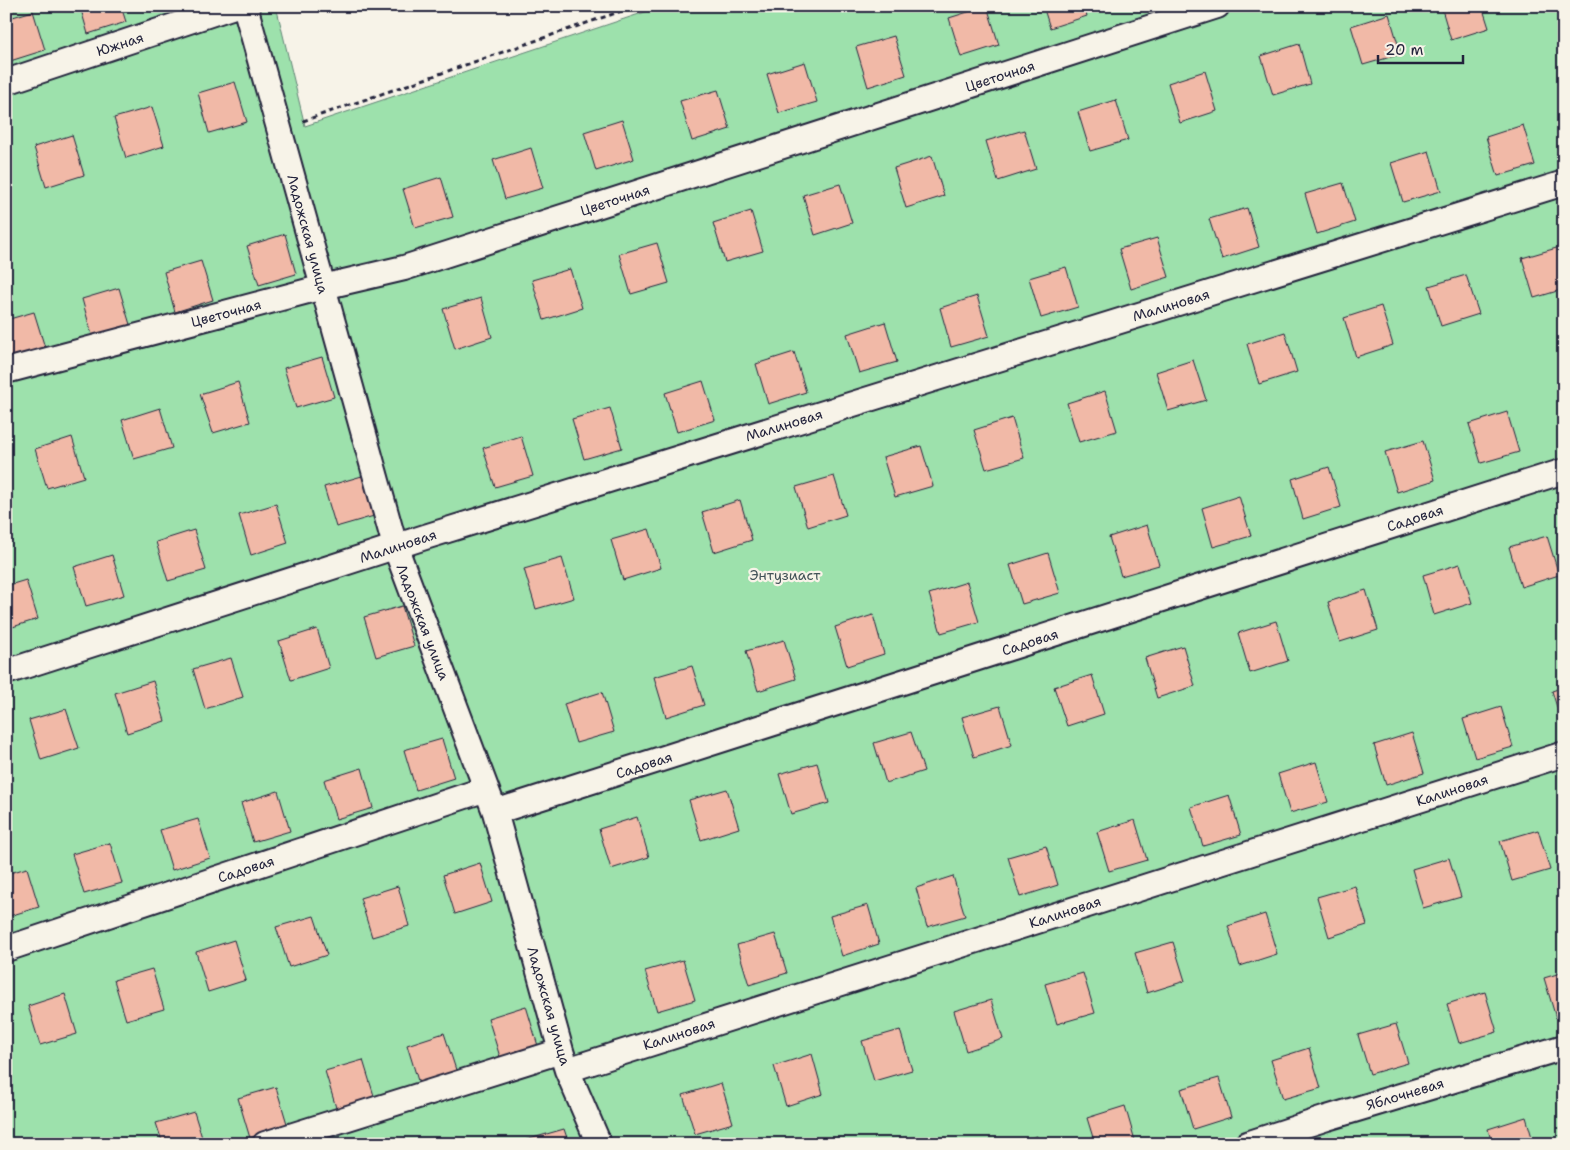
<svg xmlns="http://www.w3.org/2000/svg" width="1570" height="1150" font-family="'Shantell Sans',sans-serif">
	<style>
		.green { fill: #9de1ac; stroke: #608274 }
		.building { fill: #f1b9a7; stroke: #22223b }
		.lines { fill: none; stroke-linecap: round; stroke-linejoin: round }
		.minor-casing { stroke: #22223b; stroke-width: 28 }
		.path { stroke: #22223b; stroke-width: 3; stroke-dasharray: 5 4; stroke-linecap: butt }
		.minor { stroke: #f7f3e8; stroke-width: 24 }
		.labels { text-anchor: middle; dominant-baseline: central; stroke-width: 4.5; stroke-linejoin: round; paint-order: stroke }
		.street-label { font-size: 14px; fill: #22223b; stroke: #f7f3e8 }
		.park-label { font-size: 14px; fill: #415257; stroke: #f7f3e8 }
	</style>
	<rect width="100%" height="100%" fill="#f7f3e8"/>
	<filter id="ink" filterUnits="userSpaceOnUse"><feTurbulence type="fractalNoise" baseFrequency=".02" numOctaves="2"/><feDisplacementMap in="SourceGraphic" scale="10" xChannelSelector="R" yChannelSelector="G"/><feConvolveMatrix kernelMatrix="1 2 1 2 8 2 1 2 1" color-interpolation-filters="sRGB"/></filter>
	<g filter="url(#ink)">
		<path class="green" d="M6 6H276L305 126 663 6H1564V1144H6Z"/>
		<path class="building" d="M80 6H121L126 22 88 34Z
			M987 6 999 45 961 57 949 18Z
			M1043 6H1084L1087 16 1050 28Z
			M1441 6H1482L1489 28 1451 40Z
			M33 11 45 50 7 62 6 19Z
			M1389 14 1401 54 1363 65 1351 26Z
			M894 36 906 75 868 87 856 47Z
			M1299 44 1310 84 1273 95 1261 56Z
			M805 62 817 102 779 113 767 74Z
			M1205 71 1217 111 1180 123 1168 83Z
			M235 82 247 122 209 133 198 93Z
			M718 90 730 129 692 141 680 101Z
			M1116 100 1128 140 1090 151 1078 112Z
			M152 107 164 146 126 158 114 118Z
			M622 120 634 159 596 171 584 132Z
			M1523 125 1535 165 1498 176 1486 137Z
			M1024 130 1036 169 998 181 986 141Z
			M72 135 84 175 46 187 34 147Z
			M531 148 543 188 505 199 493 160Z
			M1429 151 1441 191 1403 202 1391 163Z
			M932 156 944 196 906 208 894 168Z
			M441 177 453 217 415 228 403 189Z
			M1343 183 1355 222 1317 234 1305 194Z
			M840 184 852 223 815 235 803 195Z
			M1247 208 1259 247 1222 259 1209 219Z
			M751 211 763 251 725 262 713 223Z
			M285 234 296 274 259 285 247 246Z
			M1157 238 1169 277 1131 289 1119 249Z
			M657 243 669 283 631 294 619 254Z
			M1560 247 1564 259V289L1534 298 1522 258Z
			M201 261 213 300 175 312 164 272Z
			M1066 267 1078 307 1041 318 1029 278Z
			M570 269 582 308 544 320 532 280Z
			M1466 275 1479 314 1441 326 1429 286Z
			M119 288 131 328 93 339 82 299Z
			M977 296 989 336 951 347 940 308Z
			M481 298 492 337 455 349 443 309Z
			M1381 306 1393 345 1356 357 1344 318Z
			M34 312 46 351 9 363 6 354V320Z
			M885 322 897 362 859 373 847 334Z
			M1285 332 1297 372 1259 384 1247 344Z
			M794 352 806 392 768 404 756 364Z
			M322 357 334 397 296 408 284 368Z
			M1193 360 1206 400 1168 411 1156 372Z
			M703 381 715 420 677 432 665 393Z
			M238 382 250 422 213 433 200 394Z
			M1105 391 1117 431 1079 442 1067 403Z
			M160 408 172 448 134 459 122 420Z
			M610 408 622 448 584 459 572 419Z
			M1507 412 1519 452 1481 463 1469 424Z
			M1012 418 1024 458 986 469 974 430Z
			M521 436 533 476 495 487 483 448Z
			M72 437 84 477 47 488 35 449Z
			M1423 441 1435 480 1397 492 1385 452Z
			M921 446 933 486 895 497 883 457Z
			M1329 467 1341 507 1303 519 1292 479Z
			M362 476 374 516 336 527 324 487Z
			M834 476 846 515 808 527 796 487Z
			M1239 496 1251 536 1213 547 1202 508Z
			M740 500 752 540 714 552 702 512Z
			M276 504 288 543 251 555 239 515Z
			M1147 525 1159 565 1121 576 1109 537Z
			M649 529 661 568 623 580 611 540Z
			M194 530 206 570 168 581 156 542Z
			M1547 536 1559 575 1521 587 1509 547Z
			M1048 553 1060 593 1022 604 1010 565Z
			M112 555 124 595 86 606 74 567Z
			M562 558 574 598 536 609 524 569Z
			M1460 564 1472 603 1434 615 1423 575Z
			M26 580 38 619 6 629V586Z
			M967 582 979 622 941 633 929 594Z
			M1366 590 1378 630 1340 642 1328 602Z
			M402 606 414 646 376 657 364 617Z
			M873 615 884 654 847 666 835 627Z
			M1276 621 1288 661 1250 673 1238 633Z
			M317 629 329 668 291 680 279 641Z
			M784 640 796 679 758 691 746 651Z
			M1183 646 1195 686 1157 698 1145 658Z
			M231 658 243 697 205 709 193 669Z
			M692 666 704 705 666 717 654 677Z
			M1092 675 1104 714 1067 726 1054 687Z
			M153 681 165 721 127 733 115 693Z
			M1564 687V730L1552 691Z
			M602 692 614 732 576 743 564 704Z
			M1000 706 1012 745 974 757 962 717Z
			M1501 707 1513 747 1475 758 1463 719Z
			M66 709 79 748 41 760 29 720Z
			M911 732 924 771 886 783 874 743Z
			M1412 733 1424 773 1386 785 1374 745Z
			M442 739 454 778 416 790 404 750Z
			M1316 762 1328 802 1290 813 1278 774Z
			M817 763 829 803 791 814 779 774Z
			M362 768 373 808 336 819 324 780Z
			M727 789 739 828 701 840 689 800Z
			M278 791 290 831 253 842 241 803Z
			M1229 795 1241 835 1203 846 1191 807Z
			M637 817 649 857 611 869 599 829Z
			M198 819 210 858 172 870 160 830Z
			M1135 820 1147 860 1109 871 1097 832Z
			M1538 830 1550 870 1512 881 1500 841Z
			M110 843 122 883 84 894 72 854Z
			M1046 846 1058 885 1020 897 1008 857Z
			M1449 858 1461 897 1423 908 1412 869Z
			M480 863 492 902 455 914 443 875Z
			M27 868 39 907 6 917V874Z
			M953 876 965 916 927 927 916 888Z
			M398 886 409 926 372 937 360 898Z
			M1355 886 1367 925 1329 937 1317 897Z
			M868 905 879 944 842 956 830 916Z
			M1265 914 1277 954 1240 966 1228 926Z
			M314 916 327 955 289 967 276 927Z
			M775 934 787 973 749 985 737 945Z
			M234 940 246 980 208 992 196 952Z
			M1173 942 1185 981 1147 993 1135 953Z
			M683 960 695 1000 657 1011 645 971Z
			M152 969 164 1009 126 1020 114 980Z
			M1564 972V1015L1556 1018 1544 978Z
			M1083 973 1095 1013 1057 1024 1045 984Z
			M1485 992 1497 1032 1459 1043 1447 1004Z
			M65 994 77 1034 40 1045 28 1006Z
			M991 1000 1003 1039 966 1051 954 1011Z
			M526 1006 538 1046 500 1057 488 1018Z
			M1396 1024 1408 1063 1370 1074 1358 1035Z
			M900 1030 912 1070 874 1081 862 1041Z
			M444 1033 457 1073 419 1084 407 1045Z
			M1309 1048 1321 1088 1283 1099 1271 1060Z
			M812 1054 823 1094 786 1106 774 1066Z
			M363 1060 375 1099 337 1111 325 1071Z
			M1219 1078 1231 1117 1193 1129 1181 1089Z
			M721 1083 733 1123 695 1134 683 1095Z
			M276 1087 288 1127 250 1138 238 1098Z
			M1125 1106 1136 1144H1095L1087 1118Z
			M194 1112 204 1144H163L156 1123Z
			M1526 1117 1534 1144H1492L1488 1129Z
			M564 1129 569 1144H527L526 1140Z
			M1037 1136 1039 1144H1010Z
			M109 1137 111 1144H88Z"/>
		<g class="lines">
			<g class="minor-casing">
				<path id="minor" d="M245 6 395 546 495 812 561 1051 567 1070 599 1144
					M6 82 234 6
					M6 371 323 287 404 268 1217 6
					M6 672 425 537 1564 183
					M495 812 1564 471
					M6 949 486 789
					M567 1070 1564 754
					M265 1144 561 1051
					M1247 1144 1327 1118 1564 1047"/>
			</g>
			<path class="path" d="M303 121 636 6"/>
			<use href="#minor" class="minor"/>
		</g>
	</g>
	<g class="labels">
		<g class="street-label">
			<text transform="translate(120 44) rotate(-18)">Южная</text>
			<text transform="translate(1000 76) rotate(-18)">Цветочная</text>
			<text transform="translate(615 200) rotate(-18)">Цветочная</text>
			<text transform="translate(308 234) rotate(75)">Ладожская улица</text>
			<text transform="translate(1171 305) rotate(-17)">Малиновая</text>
			<text transform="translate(226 313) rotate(-15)">Цветочная</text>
			<text transform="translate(784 425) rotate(-17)">Малиновая</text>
			<text transform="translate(1415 518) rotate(-18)">Садовая</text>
			<text transform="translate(398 546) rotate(-18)">Малиновая</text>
			<text transform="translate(423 622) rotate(69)">Ладожская улица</text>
			<text transform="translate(1030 642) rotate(-18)">Садовая</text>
			<text transform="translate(644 765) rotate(-18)">Садовая</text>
			<text transform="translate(1452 790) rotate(-18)">Калиновая</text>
			<text transform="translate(246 869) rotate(-18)">Садовая</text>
			<text transform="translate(1065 912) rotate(-18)">Калиновая</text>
			<text transform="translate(549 1006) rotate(74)">Ладожская улица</text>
			<text transform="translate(679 1034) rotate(-18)">Калиновая</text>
			<text transform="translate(1405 1094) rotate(-17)">Яблочневая</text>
		</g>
		<g class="park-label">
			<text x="785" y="575">Энтузиаст</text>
		</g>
	</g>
	<rect width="1570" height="1150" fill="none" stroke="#f7f3e8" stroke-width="25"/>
	<rect x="12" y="12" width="1545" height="1125" fill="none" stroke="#22223b" stroke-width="2" filter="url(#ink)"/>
	<path d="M1378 55v8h85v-8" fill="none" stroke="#22223b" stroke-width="2.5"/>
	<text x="1385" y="55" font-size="15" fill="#22223b" stroke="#f7f3e8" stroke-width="4" paint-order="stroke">20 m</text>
</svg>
